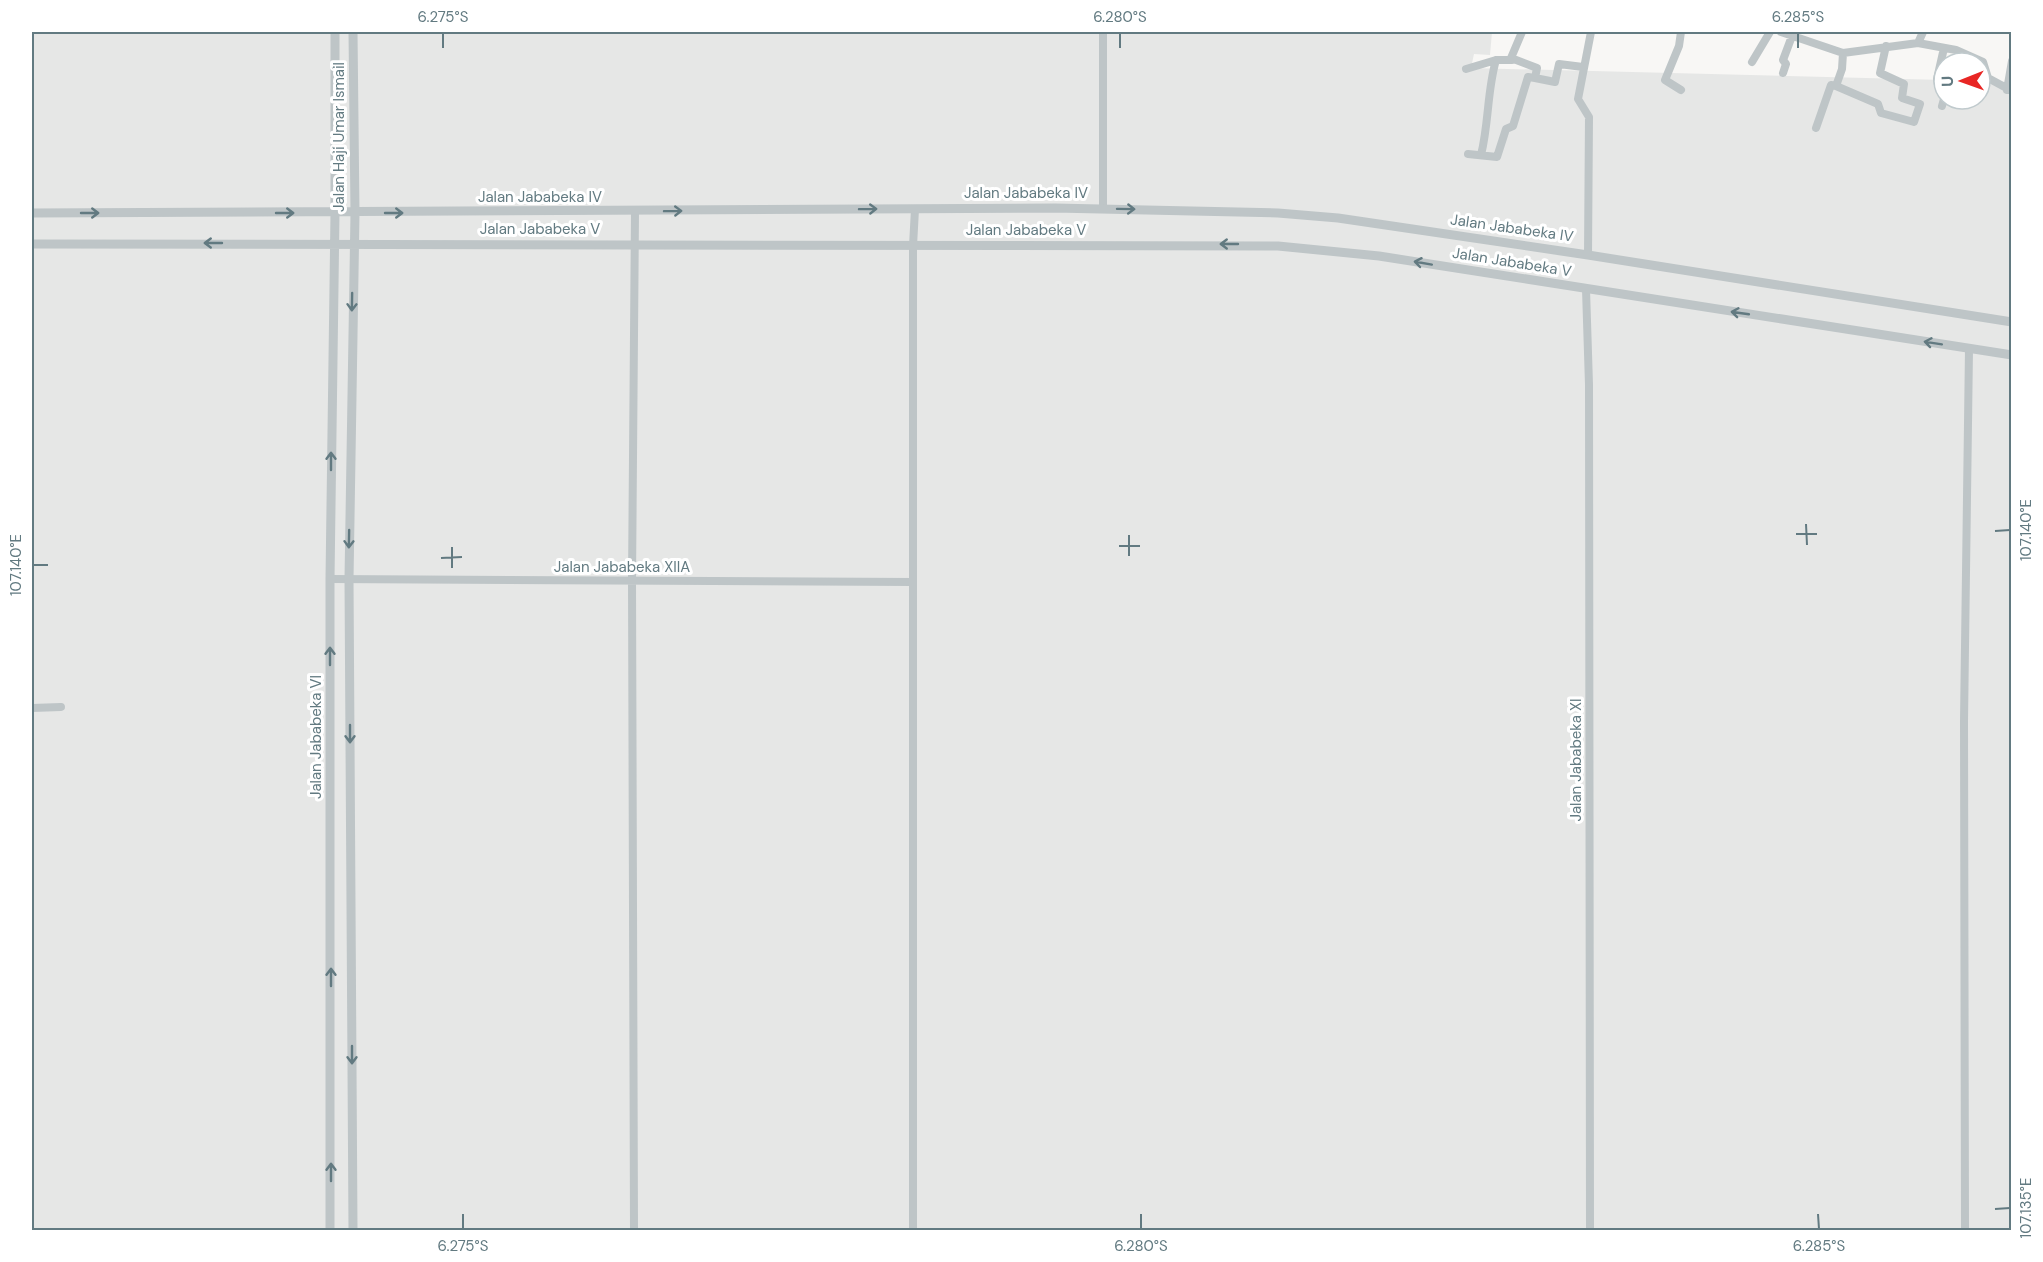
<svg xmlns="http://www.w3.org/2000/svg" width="2043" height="1262" font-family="'DM Sans',sans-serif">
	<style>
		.built { fill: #e6e7e6 }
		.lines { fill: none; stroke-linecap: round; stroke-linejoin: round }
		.minor { stroke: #bec5c7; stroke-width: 8 }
		.tertiary { stroke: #bec5c7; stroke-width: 9 }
		.oneway { stroke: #627a81 }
		.ticks { fill: none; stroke: #627a81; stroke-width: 2 }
		.labels { text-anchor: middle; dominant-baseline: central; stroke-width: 6; stroke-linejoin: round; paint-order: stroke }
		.street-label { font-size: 15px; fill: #627a81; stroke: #fff }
		.neatline { fill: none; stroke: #627a81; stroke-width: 2 }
		.ticks-label { font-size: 15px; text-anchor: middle; fill: #627a81 }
	</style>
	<rect width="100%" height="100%" fill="#f8f7f5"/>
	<path class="built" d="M32 32H1492L1490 55 1474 54 1471 68 1944 80V99H1980V81L2011 82V1230H32Z"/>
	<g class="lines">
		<path class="minor" d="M1522 32 1511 58 1537 68 1535 78 1555 82 1559 64 1583 67
			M1781 32 1843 53 1918 43 1956 50 1983 62 1988 78 2012 91
			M1918 43 1923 32
			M1944 48 1937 79 1938 85 1944 88
			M1752 62 1770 32
			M1466 69 1496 60H1512
			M1783 73 1786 64 1783 60 1792 36
			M1836 86 1878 104 1881 113 1914 122 1920 104 1902 98 1904 84 1880 73 1886 46
			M1681 90 1665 80 1679 46 1681 32
			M2007 90 2012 61
			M1942 106 1944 99
			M1816 128 1831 85 1836 86 1842 69 1843 53
			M1468 154 1497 157 1506 129 1513 126 1528 77 1535 78
			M1481 155C1489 123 1487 91 1496 60
			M1103 208V32
			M1588 255 1589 117 1578 99 1591 32
			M1586 289 1589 385 1590 1230
			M330 579 913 582
			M32 708 61 707
			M634 1230 632 581 635 212
			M913 1230V246L915 209
			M1965 1230 1964 721 1969 349"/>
		<path class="tertiary" d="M32 213 1055 208 1278 213 1338 218 1588 255 2012 322
			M32 244 1278 246 1379 256 2012 355
			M330 1230V579L335 213V32
			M353 1230 349 579 355 213 353 32"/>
	</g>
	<defs><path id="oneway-shaft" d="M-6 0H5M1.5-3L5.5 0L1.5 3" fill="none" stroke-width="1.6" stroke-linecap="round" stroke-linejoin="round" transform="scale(1.5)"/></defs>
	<g class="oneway">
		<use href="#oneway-shaft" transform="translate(868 209) rotate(-1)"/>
		<use href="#oneway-shaft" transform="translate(1126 209) rotate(1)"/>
		<use href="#oneway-shaft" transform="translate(673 211) rotate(-1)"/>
		<use href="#oneway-shaft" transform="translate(90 213)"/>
		<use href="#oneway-shaft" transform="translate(285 213)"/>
		<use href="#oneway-shaft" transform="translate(394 213)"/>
		<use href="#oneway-shaft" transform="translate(213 243) rotate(180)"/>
		<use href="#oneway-shaft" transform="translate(1229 244) rotate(-180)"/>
		<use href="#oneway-shaft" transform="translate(1423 263) rotate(-170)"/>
		<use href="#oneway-shaft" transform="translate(352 302) rotate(91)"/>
		<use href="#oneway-shaft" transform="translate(1740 313) rotate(-172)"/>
		<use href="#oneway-shaft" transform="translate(1933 343) rotate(-171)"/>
		<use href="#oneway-shaft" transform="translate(331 461) rotate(-90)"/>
		<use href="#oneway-shaft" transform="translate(349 539) rotate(91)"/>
		<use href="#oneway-shaft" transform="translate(330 656) rotate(-90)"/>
		<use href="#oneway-shaft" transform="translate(350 734) rotate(90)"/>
		<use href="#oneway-shaft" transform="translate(331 977) rotate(-90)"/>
		<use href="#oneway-shaft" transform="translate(352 1055) rotate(90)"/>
		<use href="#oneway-shaft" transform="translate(331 1172) rotate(-90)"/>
	</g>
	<path class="ticks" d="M443 33V48M1120 33V48M1798 33V48M1806 524 1807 545M1995 531 2010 530M1796 534H1817M1129 535V556M1119 546H1140M452 547V568M441 558 462 557M33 565H48M1995 1209 2010 1208M463 1214V1229M1141 1214V1229M1818 1214 1819 1229"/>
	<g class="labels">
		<g class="street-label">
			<text transform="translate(339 137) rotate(-90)">Jalan Haji Umar Ismail</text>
			<text x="1026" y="193">Jalan Jababeka IV</text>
			<text x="540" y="197">Jalan Jababeka IV</text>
			<text transform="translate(1512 228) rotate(8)">Jalan Jababeka IV</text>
			<text x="540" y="229">Jalan Jababeka V</text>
			<text x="1026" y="230">Jalan Jababeka V</text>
			<text transform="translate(1512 262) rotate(9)">Jalan Jababeka V</text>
			<text x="622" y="567">Jalan Jababeka XIIA</text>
			<text transform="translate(316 737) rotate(-90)">Jalan Jababeka VI</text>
			<text transform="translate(1576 760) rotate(-90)">Jalan Jababeka XI</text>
		</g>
	</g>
	<rect width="2043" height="1262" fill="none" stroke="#ffffff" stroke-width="66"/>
	<g transform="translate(1962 81) rotate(269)"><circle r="28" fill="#ffffff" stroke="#c0cacd" stroke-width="1.5"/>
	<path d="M0-4.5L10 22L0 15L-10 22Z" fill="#e82624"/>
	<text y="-9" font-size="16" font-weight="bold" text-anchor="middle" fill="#627a81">U</text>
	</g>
	<rect x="33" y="33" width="1977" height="1196" class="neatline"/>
	<g class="ticks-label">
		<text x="443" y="22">6.275°S</text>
		<text x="1120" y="22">6.280°S</text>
		<text x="1798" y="22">6.285°S</text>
		<text transform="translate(2026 530) rotate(-90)" y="5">107.140°E</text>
		<text transform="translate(16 565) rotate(-90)" y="5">107.140°E</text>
		<text transform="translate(2026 1208) rotate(-90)" y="5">107.135°E</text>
		<text x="463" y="1251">6.275°S</text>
		<text x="1141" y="1251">6.280°S</text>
		<text x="1819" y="1251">6.285°S</text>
	</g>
</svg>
